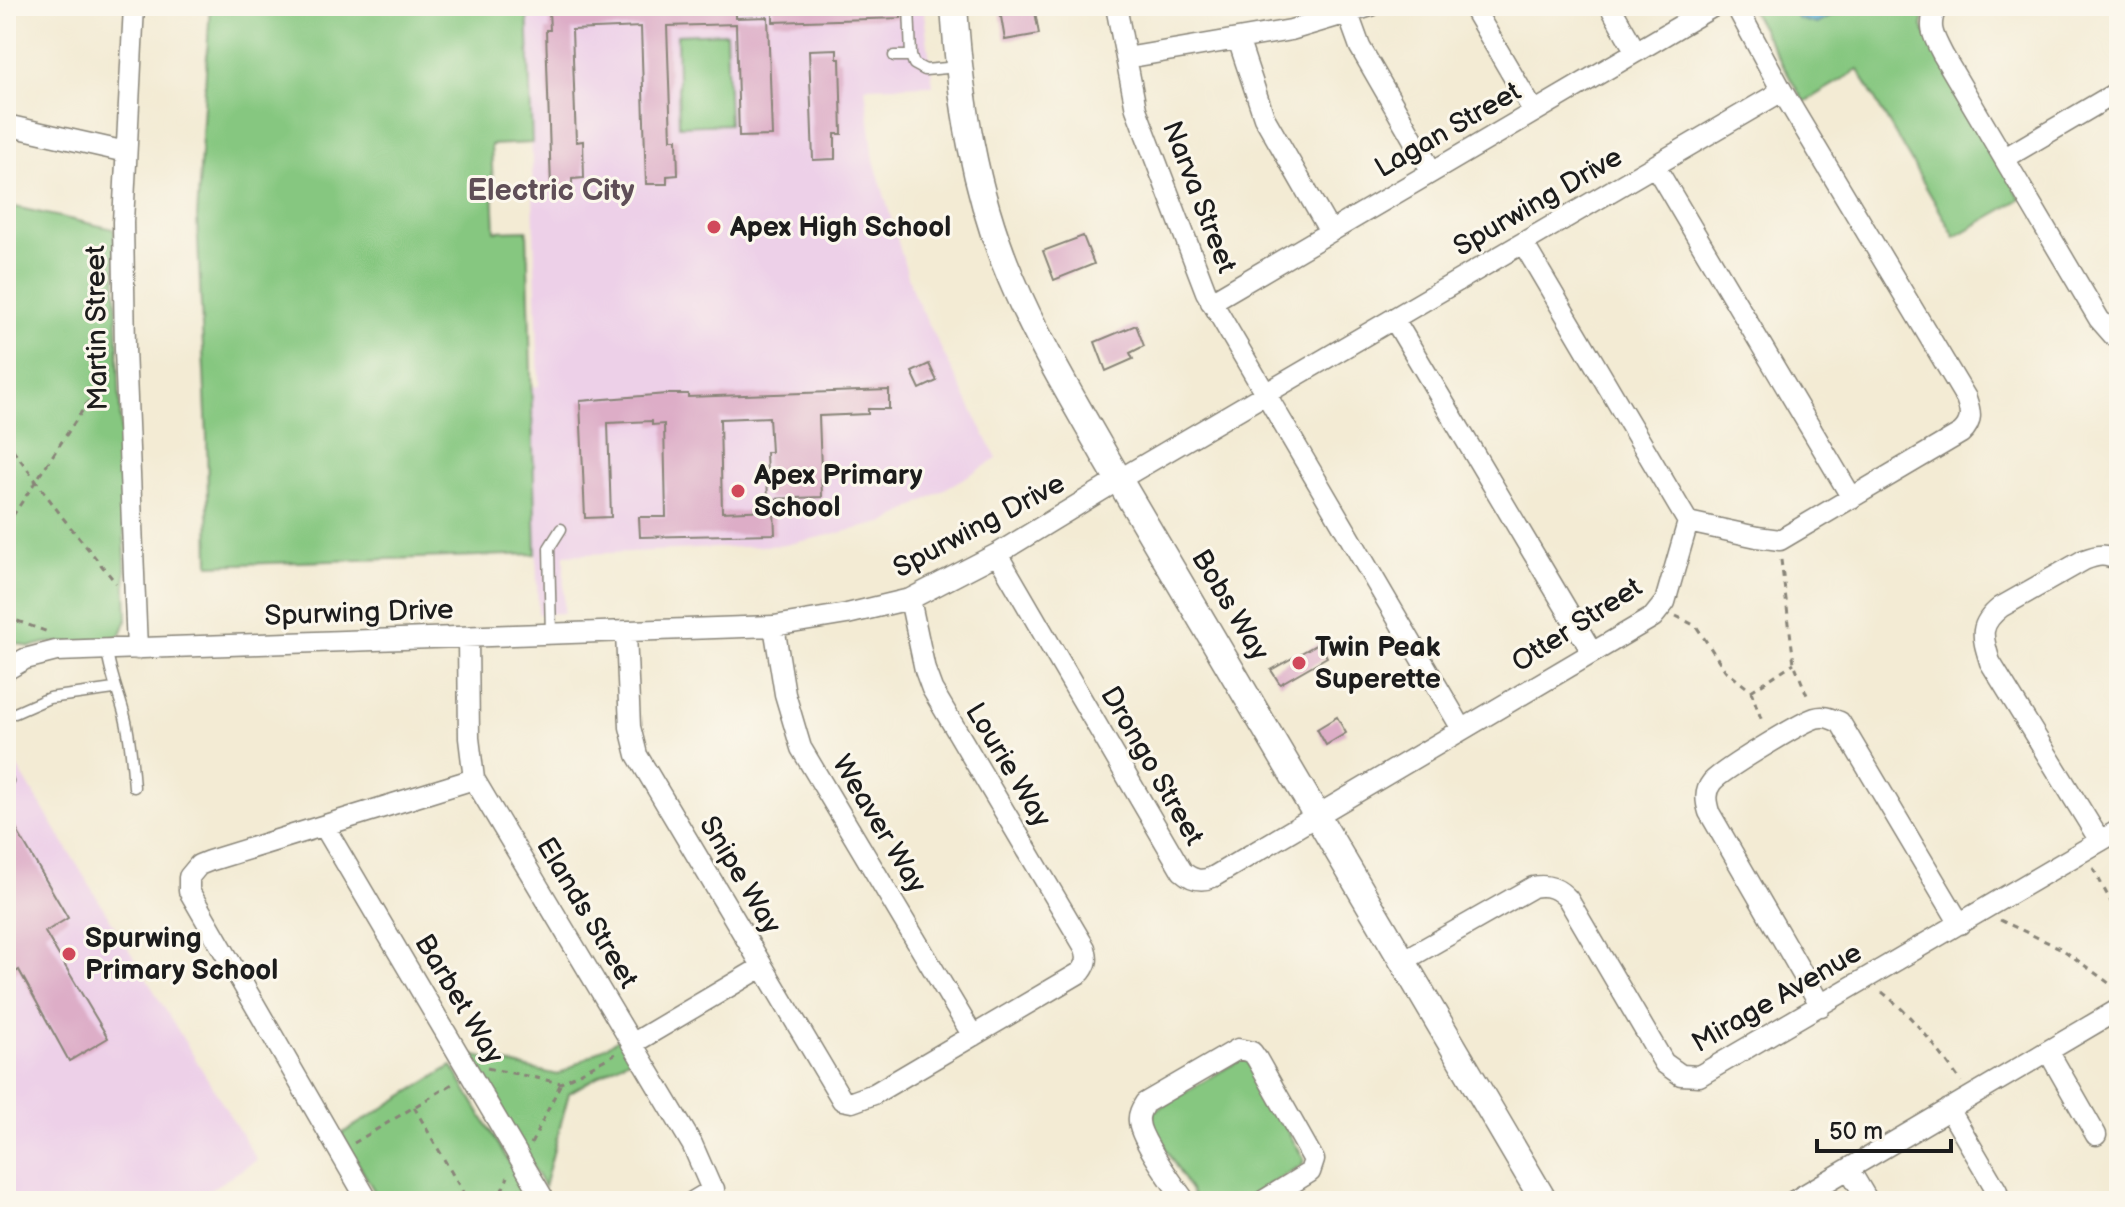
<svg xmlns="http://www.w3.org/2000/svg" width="2125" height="1207" font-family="'Balsamiq Sans',sans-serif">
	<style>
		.built { fill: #edd0e8 }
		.green { fill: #86c780; stroke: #51724e; stroke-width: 2 }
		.water { fill: #56aed3; stroke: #396578; stroke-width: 2 }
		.building { fill: #ddadc7 }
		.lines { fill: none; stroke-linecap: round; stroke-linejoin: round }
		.service-casing { stroke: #888478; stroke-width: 13 }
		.minor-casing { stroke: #888478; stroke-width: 23 }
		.tertiary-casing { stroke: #888478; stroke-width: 29 }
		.path { stroke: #888478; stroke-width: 3; stroke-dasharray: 6 6; stroke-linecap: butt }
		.service { stroke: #fff; stroke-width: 10 }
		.minor { stroke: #fff; stroke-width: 20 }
		.tertiary { stroke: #fff; stroke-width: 26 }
		.poi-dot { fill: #d1495b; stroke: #fbf7ec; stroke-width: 3 }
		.labels { text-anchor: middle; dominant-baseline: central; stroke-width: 6; stroke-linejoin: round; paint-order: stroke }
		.street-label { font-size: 28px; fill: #1c1c1c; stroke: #fbf7ec }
		.poi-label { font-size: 28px; font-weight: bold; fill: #1c1c1c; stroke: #fbf7ec; text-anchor: start }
		.neighbourhood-label { font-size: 30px; font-weight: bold; fill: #604f58; stroke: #fbf7ec }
	</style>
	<rect width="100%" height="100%" fill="#fbf7ec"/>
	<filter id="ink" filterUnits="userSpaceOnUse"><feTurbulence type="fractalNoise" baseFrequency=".0125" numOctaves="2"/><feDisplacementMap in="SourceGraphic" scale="16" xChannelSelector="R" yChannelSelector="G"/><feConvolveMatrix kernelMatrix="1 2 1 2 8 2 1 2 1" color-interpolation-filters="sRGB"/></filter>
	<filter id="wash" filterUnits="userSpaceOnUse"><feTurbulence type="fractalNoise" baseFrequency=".006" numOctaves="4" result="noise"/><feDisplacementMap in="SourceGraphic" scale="32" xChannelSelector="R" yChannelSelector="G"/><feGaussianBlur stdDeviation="1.8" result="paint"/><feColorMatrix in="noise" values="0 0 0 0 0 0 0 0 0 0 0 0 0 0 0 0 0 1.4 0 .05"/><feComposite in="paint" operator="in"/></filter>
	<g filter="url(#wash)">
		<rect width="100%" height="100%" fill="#f3ebd4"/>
		<path class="built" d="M527 6H923L933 85 865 87 874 160 913 293 997 459 887 522 785 545 564 555V613L538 614 531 387 539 386Z
			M6 748 257 1160 192 1201H6Z"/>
		<path class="green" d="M210 6H527L532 143 491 145 495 231 527 230 536 554 209 565 207 437 197 218Z
			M1749 6H1927L1922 26 2021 199 1955 237 1858 70 1804 102Z
			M726 33 729 124 679 126 677 35Z
			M6 205 114 229 127 619 121 634 108 641 45 643 30 647 10 641 6 643Z
			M620 1038 632 1057 569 1093 544 1187 467 1054 558 1075Z
			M1245 1057 1304 1159 1302 1165 1241 1201H1196L1152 1125 1154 1111Z
			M452 1066 526 1191 509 1201H380L341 1134Z"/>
		<path class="water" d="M1789 6H1850L1817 24 1798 19Z"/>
		<g id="blocks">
			<path class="building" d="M573 6H736V18L768 17 772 136 739 137 736 24 667 26 671 139H677L678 175 667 176V184H646L641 27 572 30 576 142 583 141 584 178 572 179V187L551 188 546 30H550L549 10H573Z
				M773 6H901V18L773 22Z
				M1027 6H1034L1039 34 1005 40 1000 11Z
				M837 49V59H840L842 134H835V159L813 160 809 50Z
				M1083 236 1094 264 1054 280 1043 251Z
				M1136 325 1144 346 1130 353 1133 359 1106 371 1095 342Z
				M929 364 937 381 920 389 912 372Z
				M889 390V409H868V414L819 416 822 497 768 499 766 452H771L769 417 720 419 722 512 774 510 775 534 640 537 639 517H666L664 424 652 425V421L608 423 611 517 585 518 580 401 667 394H688V397Z
				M1319 643 1327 657 1280 684 1271 670Z
				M1337 717 1346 733 1326 745 1317 729Z
				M6 812 68 918 45 932 108 1038 69 1061 19 970 6 978Z"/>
		</g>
	</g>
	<g filter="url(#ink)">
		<use href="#blocks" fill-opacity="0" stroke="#888478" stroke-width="2"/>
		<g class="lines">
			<g class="service-casing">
				<path id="service" d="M909 6 911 56 914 64 925 70 958 67
					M894 56H911
					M551 635 549 548 561 529
					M107 650C110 674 119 694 125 717 131 741 132 764 134 787
					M15 713 49 698 114 689
					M6 777 8 781"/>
			</g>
			<g class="minor-casing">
				<path id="minor" d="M134 6 123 222 125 349 137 649
					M1116 6 1136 109 1206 292 1462 729
					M1472 6 1534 112
					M1610 6 1636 52
					M1937 6C1927 26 1933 36 1943 55L2099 319 2113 335 2119 336
					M1348 14 1360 47 1432 172
					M1238 39 1264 117 1330 232
					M1126 58 1291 30 1371 6
					M6 125 126 152
					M2005 158 2119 91
					M1655 166 1852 498
					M1523 243 1688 522
					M1211 302 1714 6
					M1394 319 1592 652
					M1688 522 1757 537 1780 540 1961 433C1973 422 1971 412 1966 398L1782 91 1736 6
					M997 554 1182 871C1192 880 1201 882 1213 877L1653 617 1665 602 1688 522
					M774 626 785 694 801 748 973 1036
					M626 633 630 727 637 755 842 1100 852 1102 874 1094 1081 972C1088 963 1088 958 1085 948L932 689 925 670 910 599
					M468 637 469 738 474 779 692 1144 717 1201
					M6 670 25 659 56 651 774 626 847 614 910 599 997 554 1120 479 1782 91
					M324 826 545 1201
					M2100 841 1990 662C1982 636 1978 625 2001 607L2084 560C2097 555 2106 553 2119 561
					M1403 961 1533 887C1548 884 1558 888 1568 899L1664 1063 1681 1075 1699 1076 2119 830
					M1821 1006 1709 812C1706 802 1704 792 1712 782 1721 771 1800 723 1815 718 1825 715 1831 719 1840 722L1960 924
					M632 1044 762 967
					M2048 1051 2096 1135
					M1949 1109 1997 1191
					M1849 1169 1868 1201
					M368 1201 189 891V877L199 865 209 861 474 779
					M694 1201 714 1189
					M1185 1201C1174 1185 1139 1138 1139 1121 1138 1114 1142 1108 1145 1103L1238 1049 1252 1052 1257 1059 1314 1160 1310 1172 1263 1201
					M1794 1201 2119 1009"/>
			</g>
			<g class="tertiary-casing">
				<path id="tertiary" d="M954 6C960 99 974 192 1011 278 1037 340 1072 398 1105 456L1544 1201"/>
			</g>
			<path class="path" d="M1234 6 1235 19
				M6 440 63 518 116 583
				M6 526 102 381 106 366
				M1781 560 1794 663 1809 700
				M1676 616 1696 626 1725 670 1751 691 1763 724
				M6 617 51 633
				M1751 691 1794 663
				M2093 868 2119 917
				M2000 920 2062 949 2117 989
				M1882 992C1914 1017 1938 1049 1961 1082
				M487 1068 561 1083 615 1054
				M414 1107 468 1201
				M354 1143 454 1083
				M531 1144 561 1083
				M495 1201 498 1199 508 1177"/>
			<use href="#service" class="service"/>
			<use href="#minor" class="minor"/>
			<use href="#tertiary" class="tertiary"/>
		</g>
	</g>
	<g class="poi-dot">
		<circle cx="714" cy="227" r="8"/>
		<circle cx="738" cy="491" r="8"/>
		<circle cx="1299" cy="663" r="8"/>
		<circle cx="69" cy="954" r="8"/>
	</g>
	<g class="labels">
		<g class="street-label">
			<text transform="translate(1448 130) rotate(-30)">Lagan Street</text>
			<text transform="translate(1199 197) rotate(69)">Narva Street</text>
			<text transform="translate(1538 202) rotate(-30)">Spurwing Drive</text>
			<text transform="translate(97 328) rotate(-91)">Martin Street</text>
			<text transform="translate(979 526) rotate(-28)">Spurwing Drive</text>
			<text transform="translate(1230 605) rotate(59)">Bobs Way</text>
			<text transform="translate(359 613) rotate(-2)">Spurwing Drive</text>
			<text transform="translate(1577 625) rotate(-33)">Otter Street</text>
			<text transform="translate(1008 765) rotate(59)">Lourie Way</text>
			<text transform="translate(1152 766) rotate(60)">Drongo Street</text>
			<text transform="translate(879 824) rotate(59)">Weaver Way</text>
			<text transform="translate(740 875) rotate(59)">Snipe Way</text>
			<text transform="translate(587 913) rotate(59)">Elands Street</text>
			<text transform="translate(1777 998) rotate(-30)">Mirage Avenue</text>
			<text transform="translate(459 999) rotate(59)">Barbet Way</text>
		</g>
		<g class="poi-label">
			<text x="730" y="227">Apex High School</text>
			<text x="754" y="475">Apex Primary<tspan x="754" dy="32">School</tspan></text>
			<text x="1315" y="647">Twin Peak<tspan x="1315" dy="32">Superette</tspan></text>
			<text x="85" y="938">Spurwing<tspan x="85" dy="32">Primary School</tspan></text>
		</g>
		<g class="neighbourhood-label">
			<text x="551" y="191">Electric City</text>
		</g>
	</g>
	<rect width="2125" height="1207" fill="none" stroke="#fbf7ec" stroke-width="32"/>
	<path d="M1817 1139v12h134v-12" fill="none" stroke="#1c1c1c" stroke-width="4"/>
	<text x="1829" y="1139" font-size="24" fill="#1c1c1c" stroke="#fbf7ec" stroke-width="6" paint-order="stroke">50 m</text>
</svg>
